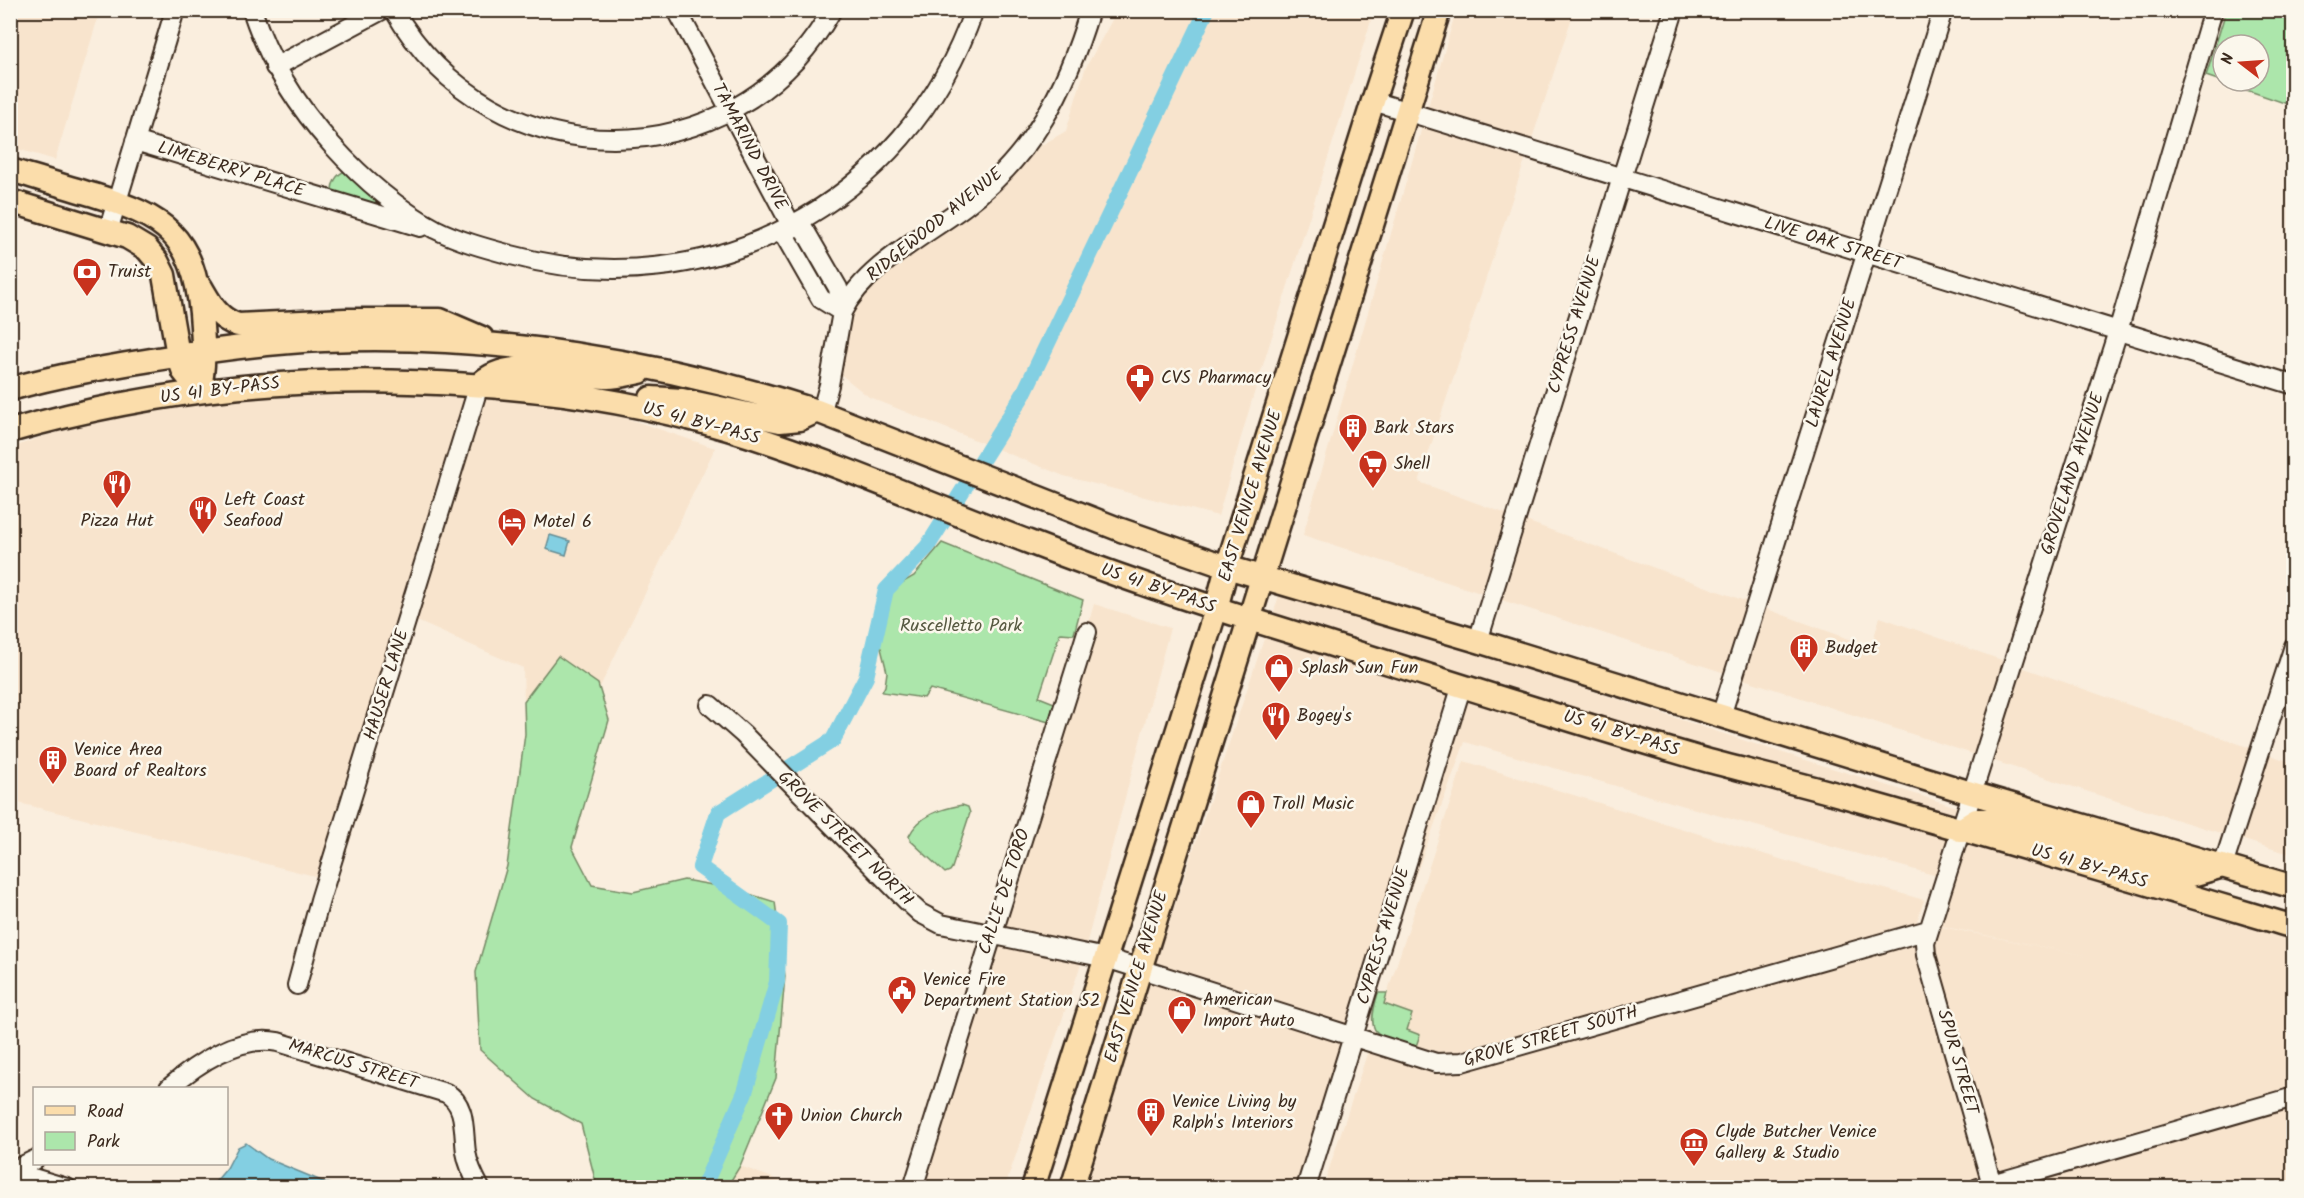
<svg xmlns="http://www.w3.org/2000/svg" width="2304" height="1198" font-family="Kalam,sans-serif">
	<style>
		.built { fill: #f8e4cd }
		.green { fill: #ace6ab; stroke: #748864; stroke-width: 1.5; fill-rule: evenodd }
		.water { fill: #83cfe2; stroke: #668d94; stroke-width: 1.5 }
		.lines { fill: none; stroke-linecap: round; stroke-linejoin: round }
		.canal { stroke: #83cfe2; stroke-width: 16 }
		.minor-casing { stroke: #3b2a1e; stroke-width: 22 }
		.major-casing { stroke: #3b2a1e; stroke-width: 27 }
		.minor { stroke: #fbf7ec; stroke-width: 18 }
		.major { stroke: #fbddab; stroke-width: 22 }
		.labels { text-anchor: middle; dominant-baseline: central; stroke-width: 5; stroke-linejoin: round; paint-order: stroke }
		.street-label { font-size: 18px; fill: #3b2a1e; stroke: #fbf7ec }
		.poi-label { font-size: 18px; fill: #3b2a1e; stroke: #fbf7ec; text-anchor: start }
		.park-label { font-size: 18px; fill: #575941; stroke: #fbf7ec }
	</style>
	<rect width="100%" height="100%" fill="#faeede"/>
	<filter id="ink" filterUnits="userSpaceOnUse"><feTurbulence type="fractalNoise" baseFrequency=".0167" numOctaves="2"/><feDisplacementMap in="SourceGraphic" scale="12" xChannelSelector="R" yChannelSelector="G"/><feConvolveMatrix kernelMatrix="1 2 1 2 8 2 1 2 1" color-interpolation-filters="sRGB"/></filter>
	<g filter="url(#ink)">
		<path class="built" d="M10 11H100L55 160 11 147Z
			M1117 11H1374L1252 400 1218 516 1064 476 869 397 834 369 858 290 1000 169 1066 131 1085 69Z
			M1456 11H1574L1419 482 1871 647 1880 617 2293 763V855L2138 808 1303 535Z
			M325 389 512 396 623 417 715 448 599 689 598 684 558 656 524 701 523 668 410 618 323 878 11 801V448L55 432 131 412 194 400Z
			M1280 592 1357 614 1767 748 1973 812 1957 821 1709 752 1272 618Z
			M1094 604 1170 628 1081 964 1005 1187 914 1188 1048 767Z
			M1266 633 2293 935V1187H1323L1464 761 1783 860 1924 900 1917 922 2093 957 1926 923 1941 877 1688 807 1465 742 1300 1187 1083 1188 1118 1074Z
			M740 1166 797 1187 727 1188Z"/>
		<path class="green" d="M2226 11H2293V106L2206 76ZM2223 45H2259V81H2223Z
			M346 171 394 210 332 193C331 184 337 173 346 171Z
			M942 543 1083 600 1074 634 1060 633 1039 697 1054 703 1049 722 930 689 924 698 882 692 885 686 887 672 881 648 875 641 873 622 876 611 893 588 914 576Z
			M558 656 598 684 609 720 572 847 592 885 633 892 684 880 730 888 775 902 785 976 776 1078 740 1166 727 1187H597L581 1124 535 1099 480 1050 476 972 507 866 525 734 524 701Z
			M962 805 968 807 970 813 952 868 950 871 945 873 910 840 909 836C919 815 941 809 962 805Z
			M1378 993H1387L1384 1004 1412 1014 1407 1030 1420 1035 1416 1046C1377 1034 1364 1039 1378 993Z"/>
		<path class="water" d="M550 535 570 541 566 555 546 549Z
			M246 1143 268 1159 336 1187H211L227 1168 238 1147Z"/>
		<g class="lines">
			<path class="canal" d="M703 1188 745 1092 777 982 779 924 700 867 718 813 833 740 866 677 886 590 927 547 1023 395 1207 10"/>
			<g class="minor-casing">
				<path id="minor" d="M252 10C269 62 296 105 332 145 361 177 396 208 435 229 459 241 485 248 511 255 707 309 908 203 974 10
					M394 10C492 181 735 183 832 10
					M677 10 791 225 804 229 838 288 842 312 829 385 824 403 817 411
					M275 67 382 10
					M1373 101 2294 385
					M135 141 420 227
					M791 225 786 238 821 299 842 312
					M108 231 175 10
					M842 312C865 266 925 236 965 206 1033 155 1066 90 1090 10
					M1478 641 1674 10
					M710 705 743 734 907 901 920 913 941 924 1106 958 1436 1063 1462 1062 1928 930
					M1721 716 1943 10
					M2223 866 2294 646
					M297 985 320 900 479 385
					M169 1088C196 1064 240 1034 278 1042L446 1093C467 1104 463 1132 466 1152 468 1164 474 1177 480 1188
					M10 1171 67 1188
					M12 1171 34 1160
					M913 1188 1087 632
					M1306 1188 1462 685
					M1978 1188 2294 1097
					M1993 1188 1926 955 1925 943 2118 331 2213 10"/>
			</g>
			<g class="major-casing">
				<path id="major" d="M10 170C38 178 66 187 94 195 165 217 193 235 201 313 203 342 206 362 199 391
					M10 201 127 237 147 249 157 261 164 275 178 355 184 372 199 391
					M201 287C211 304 218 319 238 325L345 320H440L482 338
					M479 385C509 353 568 377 608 377 619 377 629 374 640 372
					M10 389C59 375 108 367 157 359 212 350 269 342 324 340 490 333 660 361 817 411L1121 530 1227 567 1478 641 1971 793 2294 887
					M651 398 682 400 780 421 800 419 817 411
					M10 431C163 387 312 374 470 385 557 390 644 404 728 429 831 460 928 504 1029 542 1114 575 1200 604 1288 631 1428 675 1568 721 1709 761 1755 773 1801 784 1847 797 1997 839 2145 883 2294 927
					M1960 830 1976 820H1993L2185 877 2223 866
					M1033 1188 1216 609 1227 567 1373 101 1403 10
					M1072 1188 1439 10"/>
			</g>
			<use href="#minor" class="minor"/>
			<use href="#major" class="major"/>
		</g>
	</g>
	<defs>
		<g id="bank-pin" transform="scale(1.5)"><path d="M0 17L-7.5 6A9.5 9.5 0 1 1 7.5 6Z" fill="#c8321e" stroke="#fbf7ec"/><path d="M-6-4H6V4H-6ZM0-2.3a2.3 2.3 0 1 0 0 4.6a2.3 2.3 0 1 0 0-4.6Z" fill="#fff"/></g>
		<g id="pharmacy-pin" transform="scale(1.5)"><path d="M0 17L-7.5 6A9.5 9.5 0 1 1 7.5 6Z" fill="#c8321e" stroke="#fbf7ec"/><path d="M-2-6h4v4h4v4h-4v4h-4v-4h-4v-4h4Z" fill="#fff"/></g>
		<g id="building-pin" transform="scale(1.5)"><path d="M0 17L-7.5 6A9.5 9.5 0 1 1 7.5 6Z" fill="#c8321e" stroke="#fbf7ec"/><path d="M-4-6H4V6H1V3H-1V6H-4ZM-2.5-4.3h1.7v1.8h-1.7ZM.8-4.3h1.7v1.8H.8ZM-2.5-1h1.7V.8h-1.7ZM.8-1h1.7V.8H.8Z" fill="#fff"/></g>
		<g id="supermarket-pin" transform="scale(1.5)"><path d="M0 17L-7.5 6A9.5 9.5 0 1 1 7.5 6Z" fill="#c8321e" stroke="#fbf7ec"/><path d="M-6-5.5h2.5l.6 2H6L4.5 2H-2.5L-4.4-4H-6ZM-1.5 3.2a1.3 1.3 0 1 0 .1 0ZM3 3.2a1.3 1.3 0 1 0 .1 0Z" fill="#fff"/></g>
		<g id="restaurant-pin" transform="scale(1.5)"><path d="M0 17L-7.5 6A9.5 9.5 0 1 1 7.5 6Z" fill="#c8321e" stroke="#fbf7ec"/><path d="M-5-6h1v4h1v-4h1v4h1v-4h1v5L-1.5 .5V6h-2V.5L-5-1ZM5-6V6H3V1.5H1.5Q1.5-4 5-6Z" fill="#fff"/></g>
		<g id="hotel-pin" transform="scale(1.5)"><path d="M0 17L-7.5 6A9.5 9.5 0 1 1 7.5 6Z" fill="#c8321e" stroke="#fbf7ec"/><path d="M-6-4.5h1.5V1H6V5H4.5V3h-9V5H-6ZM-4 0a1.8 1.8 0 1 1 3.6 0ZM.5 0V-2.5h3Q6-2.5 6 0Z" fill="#fff"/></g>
		<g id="shop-pin" transform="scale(1.5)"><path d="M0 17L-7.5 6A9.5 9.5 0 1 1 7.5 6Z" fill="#c8321e" stroke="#fbf7ec"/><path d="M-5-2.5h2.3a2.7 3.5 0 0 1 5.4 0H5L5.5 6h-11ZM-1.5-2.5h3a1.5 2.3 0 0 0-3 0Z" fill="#fff"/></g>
		<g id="civic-pin" transform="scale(1.5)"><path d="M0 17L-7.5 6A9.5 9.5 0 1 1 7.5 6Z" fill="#c8321e" stroke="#fbf7ec"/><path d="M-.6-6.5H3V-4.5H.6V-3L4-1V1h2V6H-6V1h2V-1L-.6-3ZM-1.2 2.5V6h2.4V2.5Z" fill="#fff"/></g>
		<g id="church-pin" transform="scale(1.5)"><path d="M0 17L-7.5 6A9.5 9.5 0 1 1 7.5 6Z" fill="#c8321e" stroke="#fbf7ec"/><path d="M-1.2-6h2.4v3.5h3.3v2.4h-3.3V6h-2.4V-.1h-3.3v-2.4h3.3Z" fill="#fff"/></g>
		<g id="museum-pin" transform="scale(1.5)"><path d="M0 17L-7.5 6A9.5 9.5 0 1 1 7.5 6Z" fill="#c8321e" stroke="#fbf7ec"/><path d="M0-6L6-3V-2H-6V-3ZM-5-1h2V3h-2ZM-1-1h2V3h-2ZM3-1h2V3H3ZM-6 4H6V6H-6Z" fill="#fff"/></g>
	</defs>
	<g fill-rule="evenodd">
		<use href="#bank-pin" x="87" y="272"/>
		<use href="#pharmacy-pin" x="1140" y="378"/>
		<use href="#building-pin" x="1353" y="428"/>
		<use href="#supermarket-pin" x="1373" y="464"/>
		<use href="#restaurant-pin" x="117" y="484"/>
		<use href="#restaurant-pin" x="203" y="510"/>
		<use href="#hotel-pin" x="512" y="522"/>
		<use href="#building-pin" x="1804" y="648"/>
		<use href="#shop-pin" x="1279" y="668"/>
		<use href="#restaurant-pin" x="1276" y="716"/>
		<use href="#building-pin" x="53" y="760"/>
		<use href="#shop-pin" x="1251" y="804"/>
		<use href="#civic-pin" x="902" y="990"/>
		<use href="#shop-pin" x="1182" y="1010"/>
		<use href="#building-pin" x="1151" y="1112"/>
		<use href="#church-pin" x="779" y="1116"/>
		<use href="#museum-pin" x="1694" y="1142"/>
	</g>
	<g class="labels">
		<g class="street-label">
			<text transform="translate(749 147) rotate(62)">TAMARIND DRIVE</text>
			<text transform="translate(231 170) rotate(17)">LIMEBERRY PLACE</text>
			<text transform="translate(935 225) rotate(-39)">RIDGEWOOD AVENUE</text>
			<text transform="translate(1833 244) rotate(17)">LIVE OAK STREET</text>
			<text transform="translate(1575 325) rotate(-73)">CYPRESS AVENUE</text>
			<text transform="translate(1832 363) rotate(-73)">LAUREL AVENUE</text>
			<text transform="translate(220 391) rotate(-7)">US 41 BY-PASS</text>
			<text transform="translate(701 424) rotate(15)">US 41 BY-PASS</text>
			<text transform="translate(2073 474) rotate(-72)">GROVELAND AVENUE</text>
			<text transform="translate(1251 496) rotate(-73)">EAST VENICE AVENUE</text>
			<text transform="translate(1158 589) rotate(19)">US 41 BY-PASS</text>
			<text transform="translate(387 685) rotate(-73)">HAUSER LANE</text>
			<text transform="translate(1621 734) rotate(17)">US 41 BY-PASS</text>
			<text transform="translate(845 839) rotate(45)">GROVE STREET NORTH</text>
			<text transform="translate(2089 867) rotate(16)">US 41 BY-PASS</text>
			<text transform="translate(1005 892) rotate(-72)">CALLE DE TORO</text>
			<text transform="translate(1384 936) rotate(-73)">CYPRESS AVENUE</text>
			<text transform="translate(1137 977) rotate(-73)">EAST VENICE AVENUE</text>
			<text transform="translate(1551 1037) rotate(-16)">GROVE STREET SOUTH</text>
			<text transform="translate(1957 1062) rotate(74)">SPUR STREET</text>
			<text transform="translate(353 1065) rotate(17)">MARCUS STREET</text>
		</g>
		<g class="poi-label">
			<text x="108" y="272">Truist</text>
			<text x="1161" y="378">CVS Pharmacy</text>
			<text x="1374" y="428">Bark Stars</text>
			<text x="1394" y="464">Shell</text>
			<text x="224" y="500">Left Coast<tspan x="224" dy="21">Seafood</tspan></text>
			<text x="117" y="521" text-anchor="middle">Pizza Hut</text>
			<text x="533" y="522">Motel 6</text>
			<text x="1825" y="648">Budget</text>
			<text x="1300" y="668">Splash Sun Fun</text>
			<text x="1297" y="716">Bogey's</text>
			<text x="74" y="750">Venice Area<tspan x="74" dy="21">Board of Realtors</tspan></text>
			<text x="1272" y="804">Troll Music</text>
			<text x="923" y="980">Venice Fire<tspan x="923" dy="21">Department Station 52</tspan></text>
			<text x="1203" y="1000">American<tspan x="1203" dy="21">Import Auto</tspan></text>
			<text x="1172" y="1102">Venice Living by<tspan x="1172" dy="21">Ralph's Interiors</tspan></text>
			<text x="800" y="1116">Union Church</text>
			<text x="1715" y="1132">Clyde Butcher Venice<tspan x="1715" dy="21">Gallery &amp; Studio</tspan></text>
		</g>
		<g class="park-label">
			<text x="961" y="626">Ruscelletto Park</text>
		</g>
	</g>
	<rect width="2304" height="1198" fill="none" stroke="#fbf7ec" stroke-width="36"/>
	<rect x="18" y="18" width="2268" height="1162" fill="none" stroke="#3b2a1e" stroke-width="2" filter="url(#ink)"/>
	<rect x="33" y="1087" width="195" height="78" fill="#fbf7ec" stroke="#aea59a" stroke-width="1.5"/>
	<rect x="45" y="1106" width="30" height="9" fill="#fbddab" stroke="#aea59a" stroke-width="1.5"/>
	<text x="87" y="1117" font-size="18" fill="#3b2a1e">Road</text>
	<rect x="45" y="1132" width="30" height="18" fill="#ace6ab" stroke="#aea59a" stroke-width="1.5"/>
	<text x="87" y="1147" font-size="18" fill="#3b2a1e">Park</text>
	<g transform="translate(2241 63) rotate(287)"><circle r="28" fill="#fbf7ec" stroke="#aea59a" stroke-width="1.5"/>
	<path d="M0-4.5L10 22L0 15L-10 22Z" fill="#c8321e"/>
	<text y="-9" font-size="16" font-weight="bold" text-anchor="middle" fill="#3b2a1e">N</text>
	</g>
</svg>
